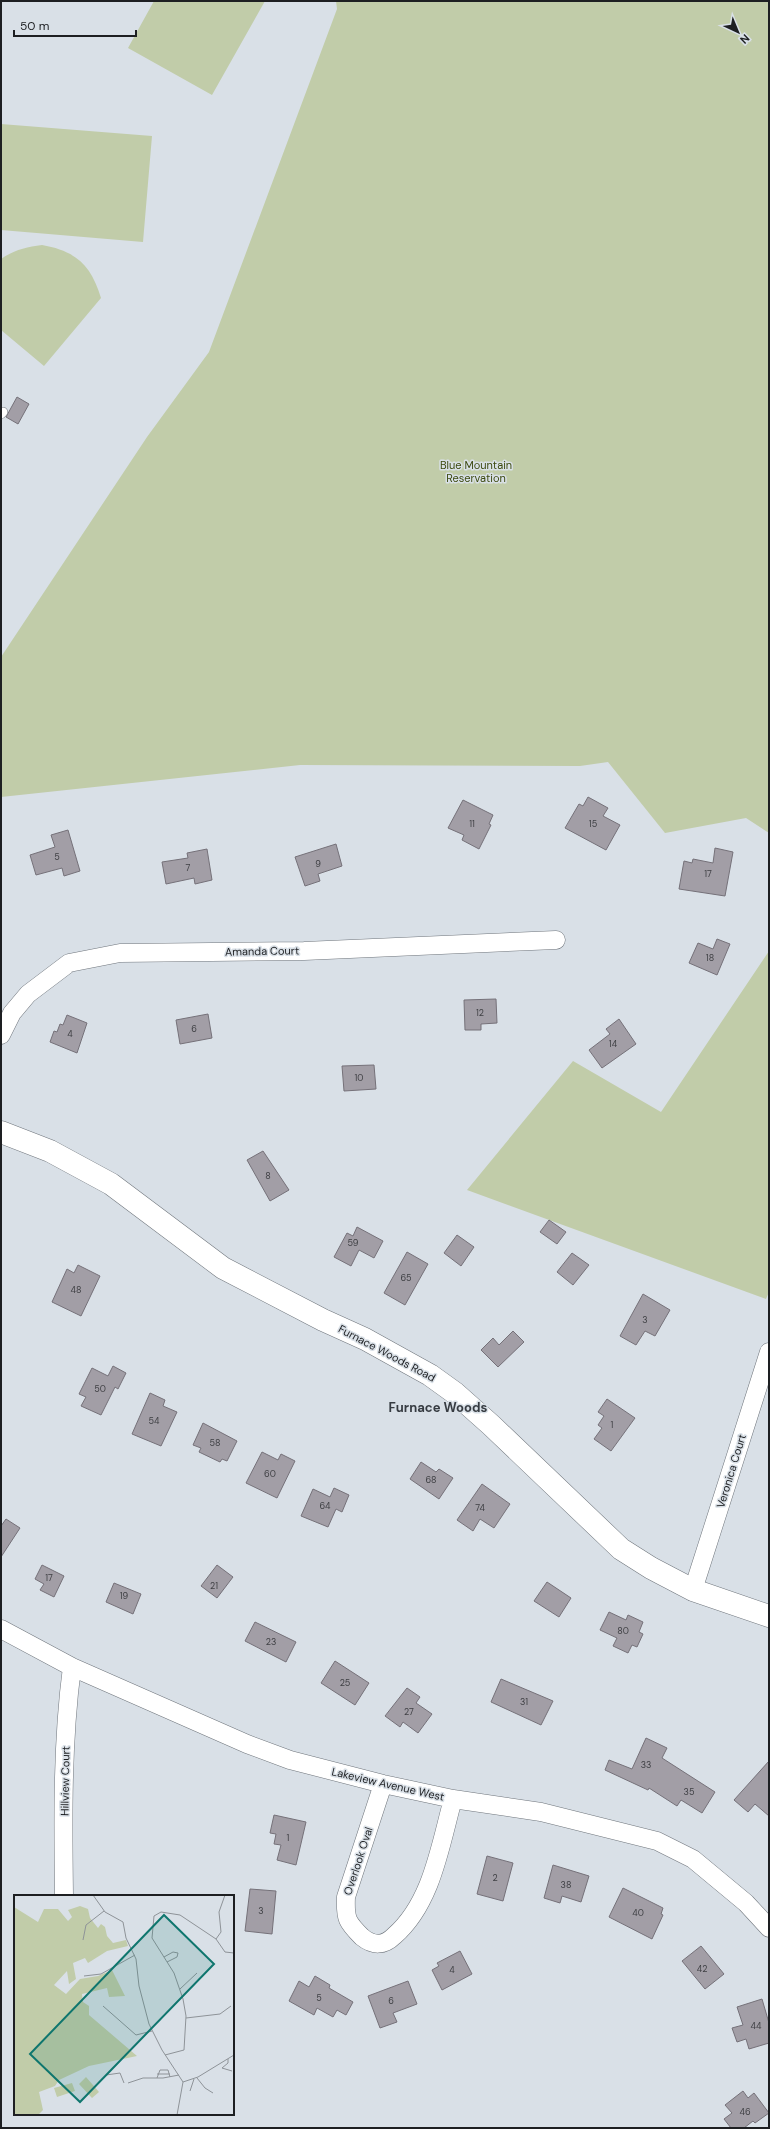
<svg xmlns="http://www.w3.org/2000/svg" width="770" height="2129" font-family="'DM Sans',sans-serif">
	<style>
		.green { fill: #c1cca9 }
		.building { fill: #a29ea6; stroke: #757179 }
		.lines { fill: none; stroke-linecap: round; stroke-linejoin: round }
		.lane-casing { stroke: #6f757c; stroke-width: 10 }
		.street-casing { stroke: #6f757c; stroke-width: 19 }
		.secondary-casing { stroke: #6f757c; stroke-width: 23 }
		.lane { stroke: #fff; stroke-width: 9 }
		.street { stroke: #fff; stroke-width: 18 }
		.secondary { stroke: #fff; stroke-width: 22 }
		.labels { text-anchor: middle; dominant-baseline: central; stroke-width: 3; stroke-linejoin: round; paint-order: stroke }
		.number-label { font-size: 9px; fill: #3e3f43 }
		.park-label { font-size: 11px; fill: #3b490e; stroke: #d9e0e7 }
		.street-label { font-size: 11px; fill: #1d1f22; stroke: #d9e0e7 }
		.quarter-label { font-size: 13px; font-weight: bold; fill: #373c42; stroke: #d9e0e7 }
		.inset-road { fill: none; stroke: #8e9398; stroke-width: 1 }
		.view { fill: #0f766e; fill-opacity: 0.15; stroke: #0f766e; stroke-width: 2 }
		.inset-edge { fill: none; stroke: #1d1f22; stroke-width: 2 }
	</style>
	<rect width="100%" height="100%" fill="#d9e0e7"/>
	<path class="green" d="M154 1H265L212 95 128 48Z
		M336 1H769V833L746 818 665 833 608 762 580 766 300 765 1 797V657L147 437 209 352 337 9Z
		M1 124 152 136 143 242 1 230Z
		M42 245C76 251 91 265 101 298L44 366 1 330V259C14 250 26 247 42 245Z
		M769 951V1292L766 1299 467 1190 573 1061 661 1112Z"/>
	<path class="building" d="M17 397 29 404 18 424 6 417Z
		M588 797 608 808 603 816 620 825 606 850 565 828 579 804 583 806Z
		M463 800 493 815 489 824 491 825 479 849 462 840 464 835 448 828Z
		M68 830 80 871 64 876 62 868 36 875 30 855 55 847 51 835Z
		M336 844 342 866 318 874 320 881 305 886 295 857Z
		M715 848 733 852 725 896 679 889 684 861 692 863 693 859 713 863Z
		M207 849 212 880 195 884 194 878 166 884 162 862 188 858 187 853Z
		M717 939 730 944 717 975 689 963 698 943 713 949Z
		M496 999 497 1023 481 1024V1030H465L464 1000Z
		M208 1014 212 1038 180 1044 176 1020Z
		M67 1015 87 1023 77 1053 50 1042 54 1031 57 1032 60 1024 63 1025Z
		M619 1019 636 1044 602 1068 589 1050 610 1034 606 1029Z
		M374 1065 376 1089 344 1091 342 1066Z
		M263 1151 289 1190 270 1201 247 1160Z
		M549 1220 566 1232 557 1244 540 1232Z
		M357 1227 383 1241 374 1258 359 1250 351 1266 334 1257 347 1233 353 1236Z
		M457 1235 474 1247 461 1266 444 1253Z
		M407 1252 428 1264 405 1305 384 1293Z
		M572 1253 589 1265 573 1285 557 1272Z
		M78 1265 100 1276 81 1316 52 1302 67 1269 74 1273Z
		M643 1294 670 1310 655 1336 645 1331 636 1345 620 1336Z
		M513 1331 524 1342 498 1367 481 1350 493 1338 499 1345Z
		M113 1366 126 1373 118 1389 115 1387 101 1415 81 1406 86 1397 79 1394 92 1368 108 1376Z
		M150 1393 165 1400 163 1406 177 1412 161 1446 132 1434Z
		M607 1399 635 1418 611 1451 594 1439 602 1428 598 1425 604 1416 598 1412Z
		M203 1423 237 1441 227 1461 222 1459 220 1462 199 1452 201 1448 193 1445Z
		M262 1452 278 1460 281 1454 295 1461 277 1498 246 1483Z
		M421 1462 436 1472 439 1469 453 1478 439 1499 410 1479Z
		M482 1484 510 1504 494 1528 480 1519 473 1531 457 1520Z
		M334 1488 349 1495 342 1512 336 1509 328 1527 301 1516 313 1489 330 1497Z
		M6 1519 20 1528 1 1557V1526Z
		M42 1565 64 1576 54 1597 40 1590 44 1584 35 1579Z
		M217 1565 233 1577 217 1598 201 1586Z
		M547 1582 571 1598 559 1617 534 1601Z
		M114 1583 141 1594 133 1614 106 1602Z
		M609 1612 626 1620 628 1615 643 1622 639 1632 643 1634 637 1647 632 1645 628 1653 613 1646 617 1638 600 1630Z
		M255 1622 296 1642 286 1662 245 1641Z
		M335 1661 369 1683 355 1705 321 1683Z
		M501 1679 553 1701 541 1725 491 1702Z
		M407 1688 420 1697 416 1703 432 1714 418 1733 403 1722 400 1727 385 1716Z
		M646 1738 667 1748 662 1758 715 1792 702 1813 681 1800 677 1806 649 1788 648 1790 605 1770 609 1760 632 1769Z
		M769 1761V1816L755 1804 748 1812 734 1800Z
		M274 1815 306 1822 296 1865 277 1860 281 1845 274 1844 276 1834 270 1833Z
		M487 1856 513 1863 503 1901 477 1894Z
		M553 1865 589 1876 581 1902 562 1896 560 1903 544 1898Z
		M623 1888 663 1908 661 1914 663 1915 652 1939 609 1917Z
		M250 1889 276 1891 272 1934 245 1931Z
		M701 1946 724 1974 705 1989 682 1961Z
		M460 1951 472 1974 442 1990 432 1970 439 1966 437 1963Z
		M315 1976 330 1985 329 1988 353 2002 346 2015 337 2010 333 2017 317 2008 314 2015 289 2001 299 1981 309 1987Z
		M408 1981 417 2004 393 2013 397 2022 380 2028 368 1996Z
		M762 1999 769 2023V2043L749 2049 746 2039 737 2042 732 2028 743 2025 737 2007Z
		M743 2091 748 2098 754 2093 769 2113 755 2123 753 2121 744 2128H731L724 2119 732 2113 725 2105Z"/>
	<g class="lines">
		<g class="lane-casing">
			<path id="lane" d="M1 414 3 412"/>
		</g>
		<g class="street-casing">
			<path id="street" d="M1 1035 12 1013 28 994 69 963 120 953 304 951 556 940
				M693 1590 769 1352
				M1 1629 72 1667 247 1744 290 1760 383 1784 453 1799 541 1812 657 1841 693 1859 746 1903 769 1928
				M383 1784 346 1897C345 1919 347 1922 362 1937 373 1946 384 1946 394 1936 432 1903 440 1846 453 1799
				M64 1896C63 1820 62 1743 72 1667"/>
		</g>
		<g class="secondary-casing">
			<path id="secondary" d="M1 1132 50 1151 111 1184 223 1268 323 1320 365 1339 430 1375 455 1393 491 1425 621 1549 651 1568 693 1590 769 1616"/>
		</g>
		<use href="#lane" class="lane"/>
		<use href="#street" class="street"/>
		<use href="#secondary" class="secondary"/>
	</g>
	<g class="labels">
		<g class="number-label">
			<text x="472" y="824">11</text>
			<text x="593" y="824">15</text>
			<text x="57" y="857">5</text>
			<text x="318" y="864">9</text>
			<text x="188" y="868">7</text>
			<text x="708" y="874">17</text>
			<text x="710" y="958">18</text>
			<text x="480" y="1013">12</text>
			<text x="194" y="1029">6</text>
			<text x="70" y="1034">4</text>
			<text x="613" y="1044">14</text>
			<text x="359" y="1078">10</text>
			<text x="268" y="1176">8</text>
			<text x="353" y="1243">59</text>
			<text x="406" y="1278">65</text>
			<text x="76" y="1290">48</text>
			<text x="645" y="1320">3</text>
			<text x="100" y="1389">50</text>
			<text x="154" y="1421">54</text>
			<text x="612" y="1425">1</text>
			<text x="215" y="1443">58</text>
			<text x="270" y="1474">60</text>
			<text x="431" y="1480">68</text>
			<text x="325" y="1506">64</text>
			<text x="480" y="1508">74</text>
			<text x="49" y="1578">17</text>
			<text x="214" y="1586">21</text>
			<text x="124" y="1596">19</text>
			<text x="623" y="1631">80</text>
			<text x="271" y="1642">23</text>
			<text x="345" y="1683">25</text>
			<text x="524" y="1702">31</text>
			<text x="409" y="1712">27</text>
			<text x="646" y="1765">33</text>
			<text x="689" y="1792">35</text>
			<text x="288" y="1838">1</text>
			<text x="495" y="1878">2</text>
			<text x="566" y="1885">38</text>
			<text x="261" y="1911">3</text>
			<text x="638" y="1913">40</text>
			<text x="702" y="1969">42</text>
			<text x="452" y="1970">4</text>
			<text x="319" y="1998">5</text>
			<text x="391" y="2001">6</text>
			<text x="756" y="2026">44</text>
			<text x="745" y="2112">46</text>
		</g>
		<g class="park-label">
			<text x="476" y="465">Blue Mountain<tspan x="476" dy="13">Reservation</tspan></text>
		</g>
		<g class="street-label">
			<text transform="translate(262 951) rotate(-1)">Amanda Court</text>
			<text transform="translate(387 1353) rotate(28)">Furnace Woods Road</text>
			<text transform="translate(731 1471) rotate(-73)">Veronica Court</text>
			<text transform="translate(65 1781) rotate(-89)">Hillview Court</text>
			<text transform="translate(388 1784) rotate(13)">Lakeview Avenue West</text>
			<text transform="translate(358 1861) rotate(-72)">Overlook Oval</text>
		</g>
		<g class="quarter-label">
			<text x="438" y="1407">Furnace Woods</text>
		</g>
	</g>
	<g transform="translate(14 1895)">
		<rect width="220" height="220" fill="#d9e0e7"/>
		<path d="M66 11 74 14 76 23 84 33 87 29 91 32 93 41 99 48 112 45 114 51 93 56 74 68 71 63 59 68 62 84 55 89 53 76 40 90 52 99 66 84 84 81 98 75 111 101 95 102 93 93 68 99 69 107 75 111V120L123 161 75 171 45 185 41 191 25 197 29 215 24 220H0V12L24 27 30 14H44L54 26 58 22 54 15ZM72 182 85 197 78 203 65 189ZM58 188 61 196 43 202 40 193Z" fill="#c1cca9"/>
		<path class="inset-road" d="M79 0 91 17 109 27 112 43 122 64 125 91 135 129 148 155 169 187M202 44 207 37 205 17 211 0M69 45 72 30 90 16M150 62 159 57 164 58 163 62 153 67M70 81 87 79 121 60M166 94 183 78M89 111 122 140 138 136M172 123 206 119 217 111M151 160 170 155 172 121 169 104 160 78 138 43 140 21 147 17 166 20 202 44 211 57 220 58M214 164V168L208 173 218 176M143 179H156M92 180 106 178 110 188M143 183 146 175H154L156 182M183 183 191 193 199 198M169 187 184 182 220 160M114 188 129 183H149L165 180M176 196 180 184M163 220 169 187"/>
		<path class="view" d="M150 20 200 69 66 207 16 159Z"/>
		<rect width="220" height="220" class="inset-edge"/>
	</g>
	<rect width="770" height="2129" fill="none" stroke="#1d1f22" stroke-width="4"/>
	<g transform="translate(738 32) rotate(136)" stroke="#d9e0e7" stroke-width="3" paint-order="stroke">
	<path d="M0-3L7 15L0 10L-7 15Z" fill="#1d1f22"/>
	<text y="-6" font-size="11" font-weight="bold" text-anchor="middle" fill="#1d1f22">N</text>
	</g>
	<path d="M14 30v6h122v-6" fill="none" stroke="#1d1f22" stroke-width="2"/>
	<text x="20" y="30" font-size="12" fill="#1d1f22" stroke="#d9e0e7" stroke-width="3" paint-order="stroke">50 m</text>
</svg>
